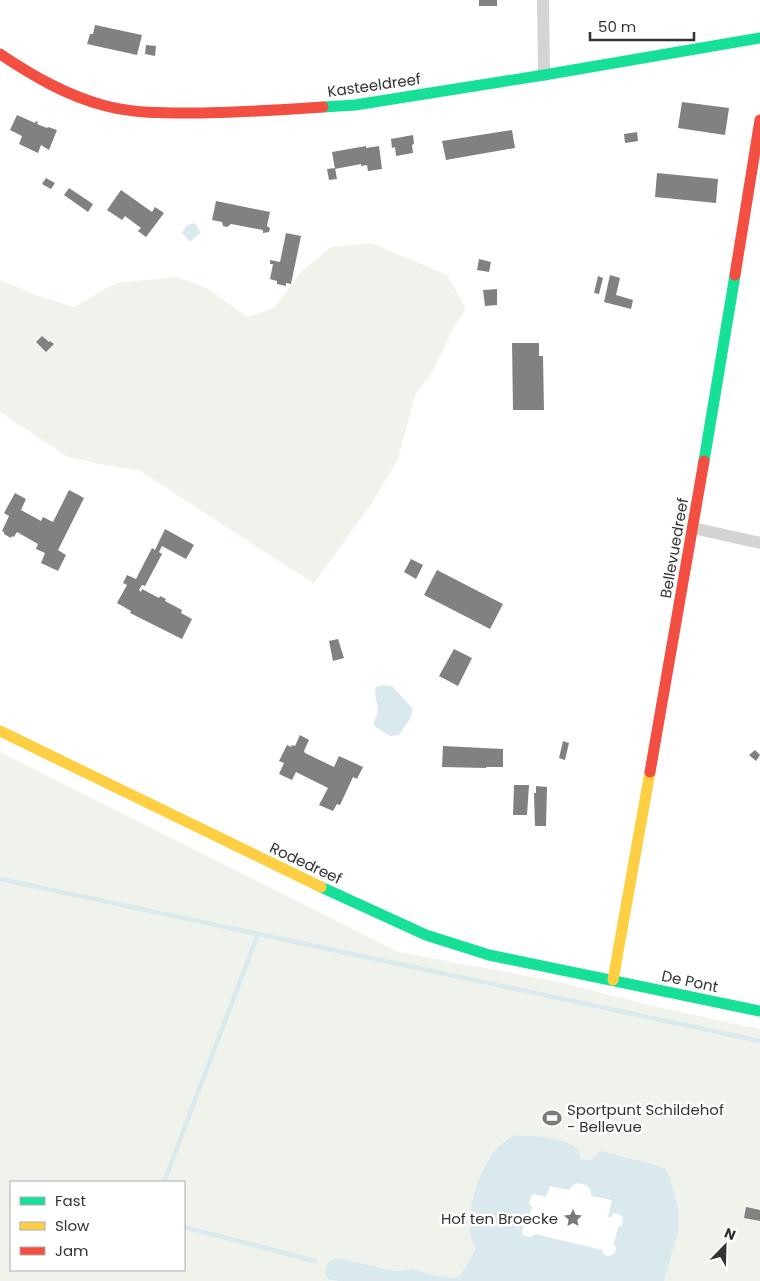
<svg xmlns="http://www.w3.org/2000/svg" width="760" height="1281" font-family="Poppins,sans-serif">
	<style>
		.green { fill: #f0f2ec; fill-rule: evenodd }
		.water { fill: #d9e9ed; fill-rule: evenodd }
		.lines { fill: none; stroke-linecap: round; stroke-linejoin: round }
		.stream { stroke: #d9e9ed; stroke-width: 4.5 }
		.building { fill: #818181 }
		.street { stroke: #d4d4d4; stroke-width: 12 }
		.fast { stroke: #16e098; stroke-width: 11 }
		.slow { stroke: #ffcf43; stroke-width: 11 }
		.jam { stroke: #f24e42; stroke-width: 11 }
		.labels { text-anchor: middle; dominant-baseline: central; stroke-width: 5; stroke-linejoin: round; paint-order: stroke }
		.street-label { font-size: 15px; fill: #333; stroke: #fff }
		.poi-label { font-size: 15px; fill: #333; stroke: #fff; text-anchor: start }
	</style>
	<rect width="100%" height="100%" fill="#fff"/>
	<path class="green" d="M371 243 447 275 466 309 454 327 431 374 415 395 398 459 372 503 314 583 277 560 139 470 105 465 68 457 0 412V280L38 296 74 307 116 283 177 277 207 288 247 317 274 308 302 271 331 247Z
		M0 752 398 952 559 982 657 1007 760 1029V1281H664L678 1232V1208L670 1176 597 1155 591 1160 580 1158 578 1150 515 1135 505 1140 495 1151 471 1238 475 1250 460 1276 455 1278 433 1275 413 1269 395 1271 337 1258 329 1279 338 1281H0ZM11 1182H184V1270H11Z"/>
	<path class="water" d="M193 223 197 225 198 229 201 232 191 241H189L182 233 186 226Z
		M383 685 392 686 413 709 410 719 399 735 390 736 374 726C373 719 378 716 378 709 377 700 374 699 376 687Z
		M515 1135C536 1137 562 1136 578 1149L580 1158 591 1160 600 1151 645 1162 664 1168 670 1176 678 1208V1232L664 1281H338L329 1279 326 1276C325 1268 327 1259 337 1258L395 1271 413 1269 433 1275 455 1278 460 1276 475 1250C474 1244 470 1238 470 1231 468 1200 485 1148 515 1135ZM577 1183 586 1185 591 1191V1196L612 1200 608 1217 610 1218 614 1213 621 1215 623 1218 622 1225 618 1227 614 1244 616 1247 615 1253 610 1256 604 1255 602 1250 535 1234 531 1237 524 1236 522 1232 524 1225 528 1222 532 1207 529 1203 531 1197 534 1194 546 1197 550 1186 569 1190 573 1185Z"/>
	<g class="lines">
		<path class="stream" d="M0 879 760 1041
			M164 1182 258 934
			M184 1227 315 1261"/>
	</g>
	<path class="building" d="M479 0H497V6H479Z
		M95 25 142 35 137 55 87 44 90 34H93Z
		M146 45 156 46 155 56 145 54Z
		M682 102 729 108 725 135 678 128Z
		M17 115 35 123 36 121 38 122 37 124 47 128 48 127 57 130 49 150 41 145 38 153 19 144 22 136 10 130Z
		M512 130 515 148 446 160 442 141Z
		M637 132 638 141 625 143 624 134Z
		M413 135 414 144 412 145 413 153 396 156 395 147 392 148 391 139Z
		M366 146V148L379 146 382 169 368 171 367 165 361 166V164L335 169 332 152Z
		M335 168 337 179 329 180 327 169Z
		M657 173 718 179 716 203 655 197Z
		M46 178 55 183 51 189 42 184Z
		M69 188 93 204 88 212 64 195Z
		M121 190 152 212 155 207 164 213 146 237 138 231 141 228 125 216 122 220 107 210Z
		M216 201 270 212 267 226 270 228 269 232 263 233V230L231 224 227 227 223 226 222 222 212 220Z
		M286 233 301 236 291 284 286 283V286L277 284V281L270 279 273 264H270V260L280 262Z
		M479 259 491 262 489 272 477 270Z
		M610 275 620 278 616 295 633 300 631 309 604 302Z
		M598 276 603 278 599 294 594 293Z
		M497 289V305L485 306 483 290Z
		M42 336 49 342 50 341 54 344 46 352 36 342Z
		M512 343H539V356H543L544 410H513Z
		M69 490 84 498 58 550 66 555 58 571 41 563 45 553 36 549 38 544 17 532 14 537 12 536 11 538 4 534V532L2 531 9 516 4 513 15 493 26 499 21 510 41 521 43 517 53 522Z
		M165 529 194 545 186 559 162 546 159 552 162 554 145 586 142 585 139 590 141 592 142 589 159 598 160 596 166 599 165 601 182 610 181 613 192 619 182 639 130 613 131 611 117 603 127 585 123 583 127 575 136 579 152 548 155 550Z
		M411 559 423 565 416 579 404 572Z
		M437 570 503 604 490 629 424 595Z
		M338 639 344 658 333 661 329 641Z
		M454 649 472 658 458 686 439 676Z
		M300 735 309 740 304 751 305 753 334 767 339 756 363 767 357 779 353 777 340 805 337 804 333 811 319 805 328 788 296 772 292 780 279 774 284 763 279 761 287 745 291 747 292 745 295 746Z
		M563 741 569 743 565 760 559 758Z
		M443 746 503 749V767H486V768L442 767Z
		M755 750 760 755 756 761 749 755Z
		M514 785H529L527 815H513Z
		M536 786 547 787 546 826H535L534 793H536Z
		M746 1207 760 1210V1221L744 1218Z"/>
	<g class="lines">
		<path class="street" d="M543 0 544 75
			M693 528 760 543"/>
		<path class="fast" d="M323 107 355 105 544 75 760 38
			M704 461 735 275
			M321 887 426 935 489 955 760 1011"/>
		<path class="slow" d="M0 731 321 887
			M613 980 650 772"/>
		<path class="jam" d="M0 54C33 76 67 96 106 106 137 114 169 113 201 113 242 112 282 110 323 107
			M735 275 760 120
			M650 772 704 461"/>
	</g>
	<defs>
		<g id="stadium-bare" transform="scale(1.5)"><path d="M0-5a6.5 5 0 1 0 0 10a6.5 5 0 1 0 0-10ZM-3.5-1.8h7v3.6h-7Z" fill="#7a7a7a" stroke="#fff" stroke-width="2.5" paint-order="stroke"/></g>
		<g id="sight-bare" transform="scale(1.5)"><path d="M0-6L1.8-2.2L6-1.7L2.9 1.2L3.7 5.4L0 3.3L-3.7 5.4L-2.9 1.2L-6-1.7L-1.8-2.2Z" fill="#7a7a7a" stroke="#fff" stroke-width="2.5" paint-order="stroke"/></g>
	</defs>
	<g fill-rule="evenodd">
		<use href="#stadium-bare" x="552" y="1118"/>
		<use href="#sight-bare" x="573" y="1218"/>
	</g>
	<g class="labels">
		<g class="street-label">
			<text transform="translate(374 85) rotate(-8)">Kasteeldreef</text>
			<text transform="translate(674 548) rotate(-80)">Bellevuedreef</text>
			<text transform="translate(306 863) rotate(25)">Rodedreef</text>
			<text transform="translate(690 981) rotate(12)">De Pont</text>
		</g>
		<g class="poi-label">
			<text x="567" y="1109">Sportpunt Schildehof<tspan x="567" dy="17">- Bellevue</tspan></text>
			<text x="558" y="1218" text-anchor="end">Hof ten Broecke</text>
		</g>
	</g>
	<rect x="10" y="1181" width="175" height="90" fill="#ffffff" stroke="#adadad"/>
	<rect x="20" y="1197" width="25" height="8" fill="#16e098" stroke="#adadad"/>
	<text x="55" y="1206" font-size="15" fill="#333333">Fast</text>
	<rect x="20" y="1222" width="25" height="8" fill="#ffcf43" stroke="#adadad"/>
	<text x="55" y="1231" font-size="15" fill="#333333">Slow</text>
	<rect x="20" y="1247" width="25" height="8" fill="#f24e42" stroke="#adadad"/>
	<text x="55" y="1256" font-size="15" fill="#333333">Jam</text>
	<g transform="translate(725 1246) rotate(23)" stroke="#ffffff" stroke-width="4" paint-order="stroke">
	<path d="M0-4L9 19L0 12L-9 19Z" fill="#333333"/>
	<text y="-8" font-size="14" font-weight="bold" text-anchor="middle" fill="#333333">N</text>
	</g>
	<path d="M590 32v8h104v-8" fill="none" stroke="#333333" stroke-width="2.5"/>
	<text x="598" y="32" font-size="15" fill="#333333" stroke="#ffffff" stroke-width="4" paint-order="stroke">50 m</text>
</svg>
